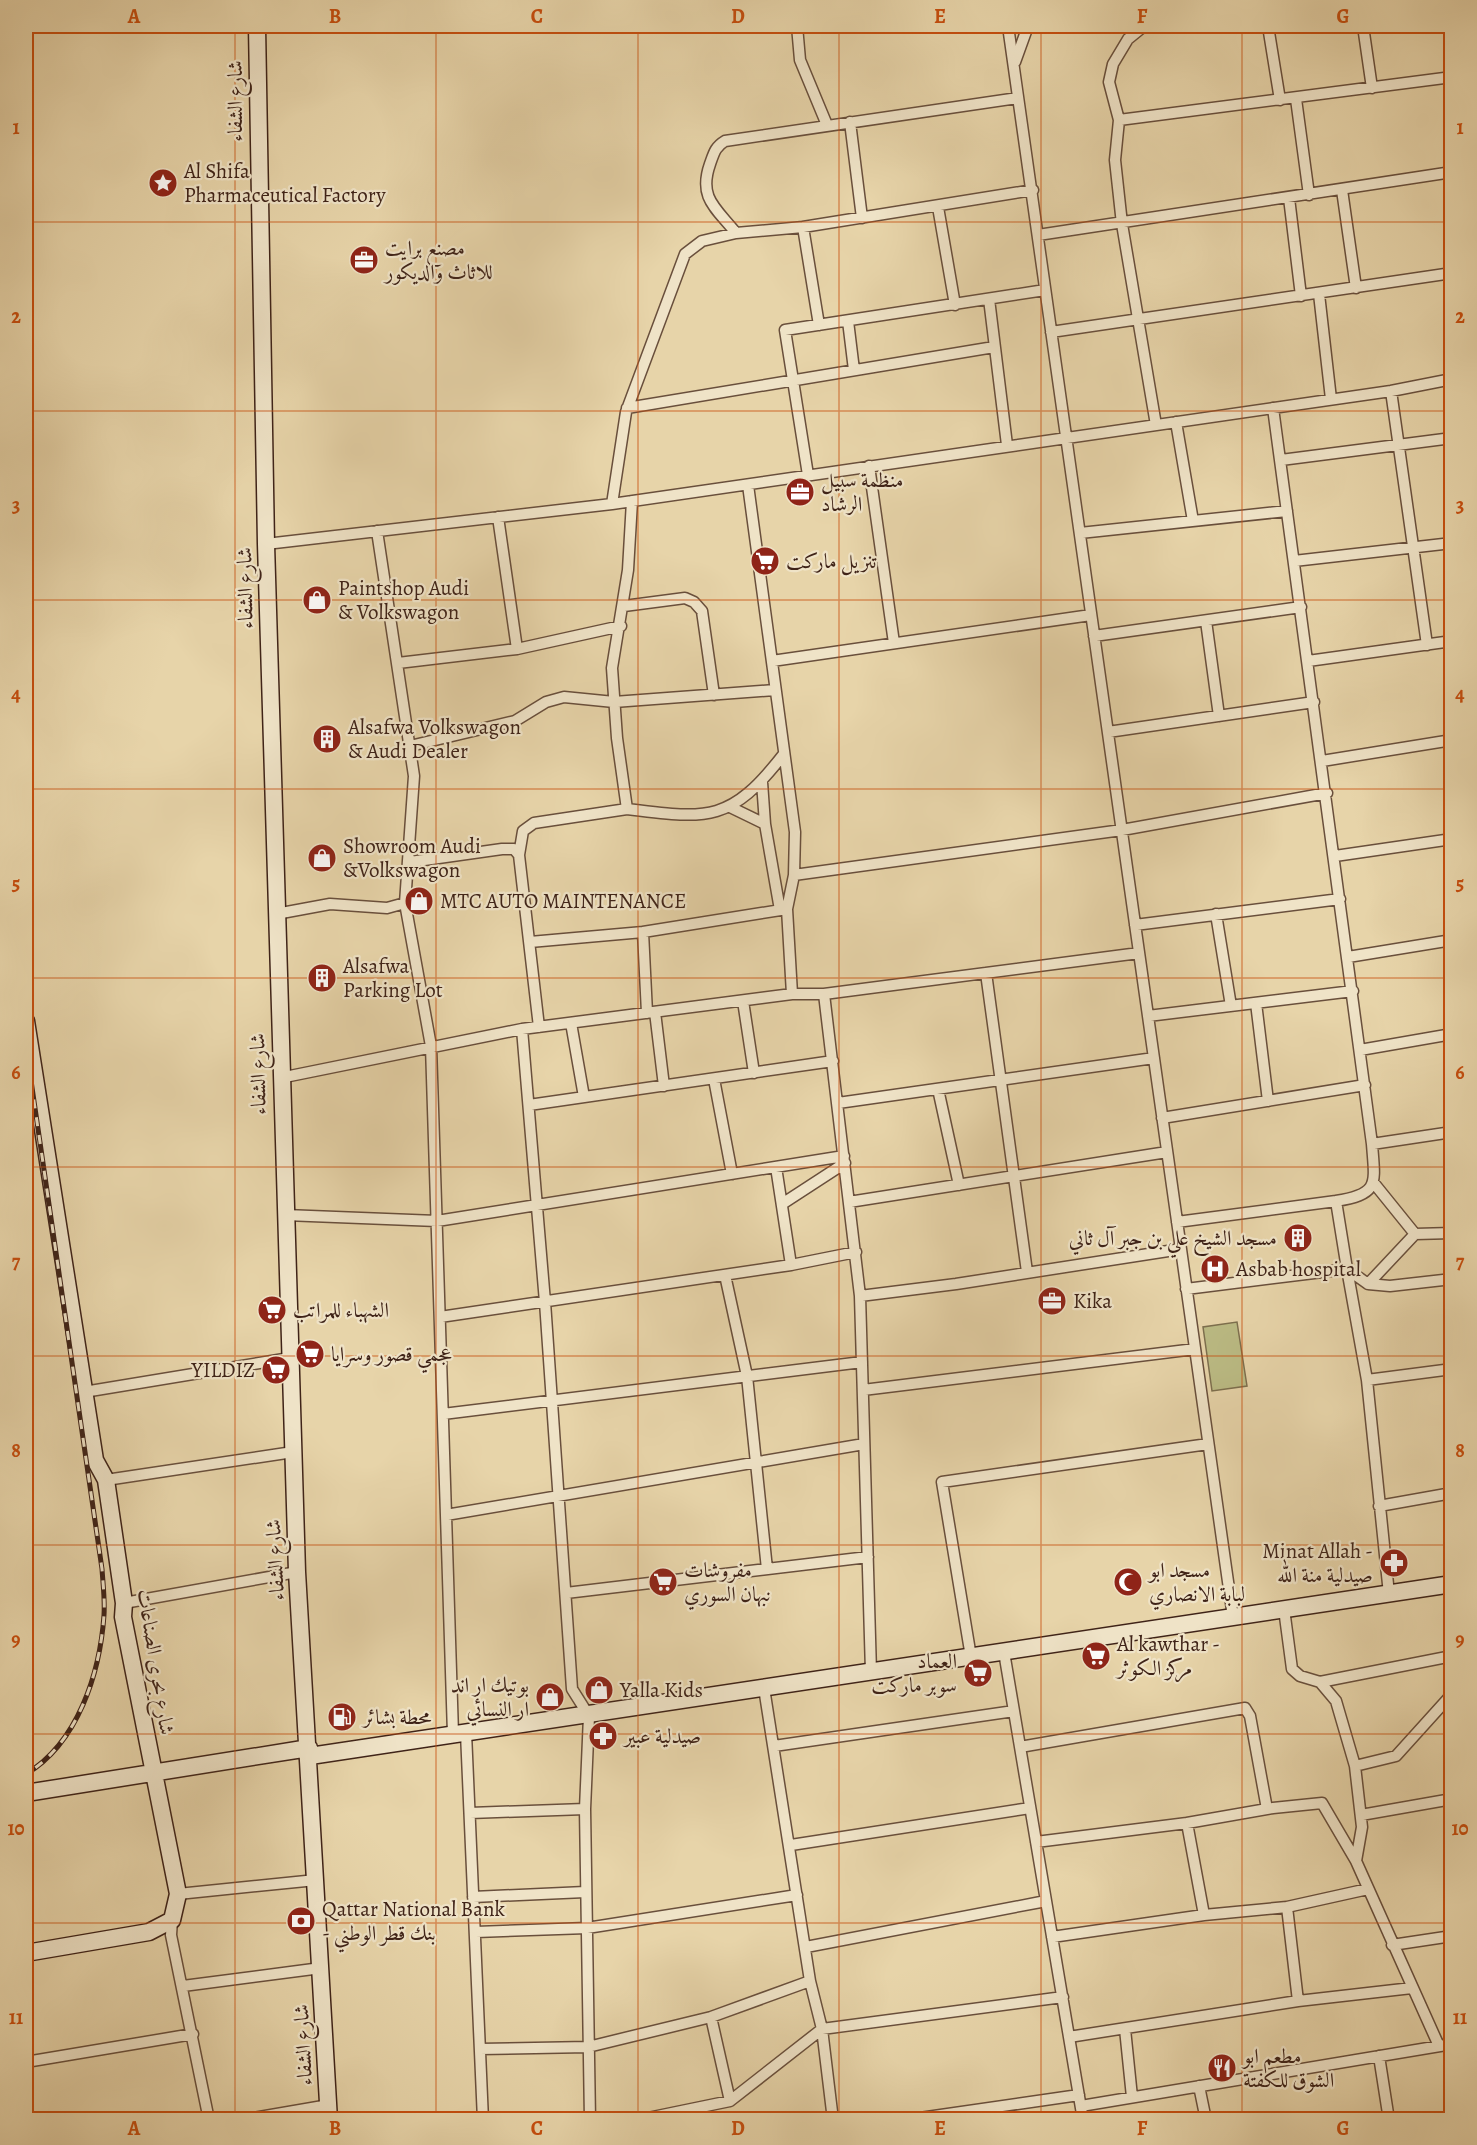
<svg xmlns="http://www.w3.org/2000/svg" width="1477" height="2145" font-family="Alegreya,Amiri,serif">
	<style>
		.green { fill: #bbbb84; stroke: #7d6f4e; stroke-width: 1.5 }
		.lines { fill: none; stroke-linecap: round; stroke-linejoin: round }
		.street-casing { stroke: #694f3c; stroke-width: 13 }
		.secondary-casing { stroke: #3f2318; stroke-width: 19 }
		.street { stroke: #efe3c7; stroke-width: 10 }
		.secondary { stroke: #efe3c7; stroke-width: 16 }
		.rail-casing { stroke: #3f2318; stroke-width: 5 }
		.rail { stroke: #efe3c7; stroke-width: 3; stroke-dasharray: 9; stroke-linecap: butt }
		.grid { fill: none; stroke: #c64e0e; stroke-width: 1.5; stroke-opacity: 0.55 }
		.labels { text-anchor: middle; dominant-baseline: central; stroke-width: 4.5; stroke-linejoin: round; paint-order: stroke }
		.street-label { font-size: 21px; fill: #3f2318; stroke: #efe3c7 }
		.poi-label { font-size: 21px; fill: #3f2318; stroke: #efe3c7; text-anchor: start }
		.neatline { fill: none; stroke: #c64e0e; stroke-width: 2 }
		.grid-label { font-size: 20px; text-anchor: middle; font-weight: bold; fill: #c64e0e }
	</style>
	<rect width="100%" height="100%" fill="#e7d4a9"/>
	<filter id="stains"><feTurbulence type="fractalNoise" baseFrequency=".00333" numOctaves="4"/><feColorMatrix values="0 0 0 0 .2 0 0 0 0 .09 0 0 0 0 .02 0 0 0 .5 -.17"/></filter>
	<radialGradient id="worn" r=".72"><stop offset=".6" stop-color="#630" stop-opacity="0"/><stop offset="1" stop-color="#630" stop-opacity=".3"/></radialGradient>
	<path class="green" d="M1237 1322 1247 1386 1212 1391 1203 1327Z"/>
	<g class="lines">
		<g class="street-casing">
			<path id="street" d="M797 26 800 60 827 125
				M1008 26 1233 1617
				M1144 26 1128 39 1113 64 1109 82 1119 120 1115 160 1122 224 1156 425
				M1268 26 1280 100
				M1363 26 1372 88
				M1015 62 1028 26
				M1296 99 1309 195
				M1119 120 1452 77
				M850 122 862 218
				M1342 190 1356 288
				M1289 198 1301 296
				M938 207 955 305
				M803 227 819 325
				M736 233C716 208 698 198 710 164 714 153 715 147 725 141L1018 98
				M1038 235 1452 172
				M1319 294 1331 399
				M989 299 1007 445
				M848 321 854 370
				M1051 332 1452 273
				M1391 391 1427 645
				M627 408 994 347
				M1273 408 1372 1144C1375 1184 1380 1194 1336 1201L1347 1269 1368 1284 1390 1286 1452 1279
				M1176 422 1193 521
				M1281 460 1452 438
				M869 466 894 643
				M808 475 785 330 1045 290
				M748 485 795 832 794 875 787 909 792 994
				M632 501 628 570 612 668 617 738 627 809C708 819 730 823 783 755
				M612 504 626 412 685 254 702 241 736 233 803 227 1033 190
				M498 517 517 649
				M1080 533 1287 511
				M266 544 612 504 1391 391 1452 379
				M1294 561 1452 543
				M624 606 685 598 694 602 702 611 714 695
				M1206 621 1219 716
				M1094 636 1301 607
				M772 661 1091 615
				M1308 661 1452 641
				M398 663 517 649 621 626
				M1108 732 1314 702
				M410 746 515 721 546 702 564 697 614 702 775 690
				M1322 761 1452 740
				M762 782 765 824 780 910
				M730 807 765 824
				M1335 856 1452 839
				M410 862 502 849H514L519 855
				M794 875 1122 830 1327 793
				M405 903 431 1046 453 1734
				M276 914 330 904 387 908 405 903 414 776 377 531
				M1216 914 1231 1006
				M1135 925 1340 899
				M643 932 787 909
				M530 942 643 932 647 1013
				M1348 957 1452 940
				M986 973 1027 1272
				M824 994 860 1296 871 1672
				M743 1001 754 1073
				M1256 1003 1268 1101
				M655 1012 664 1086
				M1148 1016 1353 991
				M571 1023 584 1097
				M539 1027 519 855 523 831 534 823 627 809
				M522 1029 545 1302 572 1689 589 1716 585 1809 590 2120
				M1360 1050 1452 1034
				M280 1078 522 1029 792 994H824L1139 953
				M714 1079 732 1174
				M938 1089 959 1185
				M838 1103 1154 1058
				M529 1105 833 1061
				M1162 1118 1365 1085
				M1372 1144 1452 1132
				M776 1167 791 1265
				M1373 1182 1415 1234 1452 1233
				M849 1202 1167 1152
				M782 1204 845 1163
				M285 1215 437 1221 844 1156
				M1177 1222 1336 1201
				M725 1275 747 1376 767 1569
				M1368 1284 1415 1234
				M1186 1289 1347 1269 1367 1380 1389 1594
				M860 1296 956 1284 1181 1249
				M440 1317 791 1265 856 1252
				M1367 1380 1452 1369
				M863 1390 1195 1349
				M84 1392 290 1358
				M443 1414 862 1362
				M106 1480 293 1452
				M1379 1506 1452 1493
				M446 1515 864 1444
				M566 1593 868 1557
				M124 1603 297 1572
				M1284 1609 1292 1669 1300 1676 1320 1682 1336 1701 1355 1766 1362 1827 1356 1861
				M1004 1652 1083 2120
				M971 1657 942 1482 1208 1444
				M1320 1682 1452 1656
				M764 1688 810 1981 822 2029 833 2120
				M466 1733 483 2120
				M774 1746 1014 1711
				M1020 1747 1245 1708 1250 1716 1267 1809
				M1355 1766 1396 1756 1452 1694
				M470 1813 585 1809
				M1361 1815 1452 1799
				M1187 1823 1204 1915
				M1036 1842 1187 1823 1273 1808 1322 1803 1356 1861 1439 2046
				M791 1845 1030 1808
				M178 1894 316 1880
				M473 1897 585 1892
				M1287 1907 1368 1889
				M172 1920 171 1935 209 2120
				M476 1932 587 1928 797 1895
				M1052 1937 1204 1915 1287 1907 1298 2001
				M1392 1945 1452 1936
				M806 1947 1046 1901
				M183 1986 321 1968
				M711 2017 730 2101
				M1125 2029 1132 2097
				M1069 2037 1298 2001 1412 1988
				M480 2049 588 2047 711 2017 810 1981
				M1379 2056 1389 2120
				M26 2062 193 2034
				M1199 2086 1206 2120
				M1081 2106 1452 2044
				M242 2120 329 2105
				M638 2120 730 2101 822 2029 1063 1997
				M906 2120 1079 2095"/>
		</g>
		<g class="secondary-casing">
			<path id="secondary" d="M257 26 266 544 297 1572 329 2120
				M26 1021 95 1460 106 1480 124 1603 123 1617 178 1894 172 1920 149 1932 26 1953
				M310 1756 1452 1584
				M26 1793 309 1748"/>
		</g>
		<use href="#street" class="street"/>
		<use href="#secondary" class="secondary"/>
		<g class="rail-casing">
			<path id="rail" d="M26 1046 102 1569C103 1584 105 1600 104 1615 100 1673 78 1743 26 1774"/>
		</g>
		<use href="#rail" class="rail"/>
	</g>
	<path class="grid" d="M235 26V2120M436 26V2120M638 26V2120M839 26V2120M1041 26V2120M1242 26V2120M26 222H1452M26 411H1452M26 600H1452M26 789H1452M26 978H1452M26 1167H1452M26 1356H1452M26 1545H1452M26 1734H1452M26 1923H1452"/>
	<defs>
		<g id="sight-disc" transform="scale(1.5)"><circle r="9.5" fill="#8f2418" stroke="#efe3c7"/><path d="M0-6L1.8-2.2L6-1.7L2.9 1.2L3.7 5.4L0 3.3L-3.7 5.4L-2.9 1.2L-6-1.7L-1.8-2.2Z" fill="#fff"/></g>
		<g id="office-disc" transform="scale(1.5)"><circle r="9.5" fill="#8f2418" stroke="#efe3c7"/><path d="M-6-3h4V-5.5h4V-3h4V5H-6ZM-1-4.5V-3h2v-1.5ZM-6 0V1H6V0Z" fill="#fff"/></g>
		<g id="supermarket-disc" transform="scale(1.5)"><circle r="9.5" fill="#8f2418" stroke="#efe3c7"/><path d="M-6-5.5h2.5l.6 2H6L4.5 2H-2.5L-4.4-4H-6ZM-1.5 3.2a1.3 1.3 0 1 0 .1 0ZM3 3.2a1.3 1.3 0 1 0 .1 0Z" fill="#fff"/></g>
		<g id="shop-disc" transform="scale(1.5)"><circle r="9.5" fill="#8f2418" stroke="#efe3c7"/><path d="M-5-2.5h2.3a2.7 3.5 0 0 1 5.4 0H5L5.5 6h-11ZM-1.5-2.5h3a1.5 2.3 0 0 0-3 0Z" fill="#fff"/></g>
		<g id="building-disc" transform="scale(1.5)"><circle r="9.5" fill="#8f2418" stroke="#efe3c7"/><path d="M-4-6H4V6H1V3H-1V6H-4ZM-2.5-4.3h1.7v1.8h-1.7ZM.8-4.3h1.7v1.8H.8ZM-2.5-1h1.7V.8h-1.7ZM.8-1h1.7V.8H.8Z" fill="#fff"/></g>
		<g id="hospital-disc" transform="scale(1.5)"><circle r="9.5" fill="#8f2418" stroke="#efe3c7"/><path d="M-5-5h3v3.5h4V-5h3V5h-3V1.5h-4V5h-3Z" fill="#fff"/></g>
		<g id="pharmacy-disc" transform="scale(1.5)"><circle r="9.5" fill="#8f2418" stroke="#efe3c7"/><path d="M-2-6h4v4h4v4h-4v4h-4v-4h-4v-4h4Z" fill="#fff"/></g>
		<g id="mosque-disc" transform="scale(1.5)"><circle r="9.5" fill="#8f2418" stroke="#efe3c7"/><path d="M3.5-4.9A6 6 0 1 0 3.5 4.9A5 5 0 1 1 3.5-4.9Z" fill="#fff"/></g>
		<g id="fuel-disc" transform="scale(1.5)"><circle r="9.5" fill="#8f2418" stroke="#efe3c7"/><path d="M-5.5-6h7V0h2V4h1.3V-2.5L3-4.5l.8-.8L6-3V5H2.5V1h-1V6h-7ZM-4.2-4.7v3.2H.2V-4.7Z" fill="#fff"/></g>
		<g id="bank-disc" transform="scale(1.5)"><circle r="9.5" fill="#8f2418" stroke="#efe3c7"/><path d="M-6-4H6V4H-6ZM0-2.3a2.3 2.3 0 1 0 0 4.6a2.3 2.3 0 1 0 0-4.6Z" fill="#fff"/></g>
		<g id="restaurant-disc" transform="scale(1.5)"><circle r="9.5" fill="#8f2418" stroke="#efe3c7"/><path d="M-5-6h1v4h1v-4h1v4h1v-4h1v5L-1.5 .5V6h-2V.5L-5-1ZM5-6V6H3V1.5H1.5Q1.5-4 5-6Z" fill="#fff"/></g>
	</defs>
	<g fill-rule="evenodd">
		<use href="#sight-disc" x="163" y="183"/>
		<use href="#office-disc" x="364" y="260"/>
		<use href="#office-disc" x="800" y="492"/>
		<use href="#supermarket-disc" x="765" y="561"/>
		<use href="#shop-disc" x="317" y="600"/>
		<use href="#building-disc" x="327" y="739"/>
		<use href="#shop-disc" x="322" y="858"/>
		<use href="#shop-disc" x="419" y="901"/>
		<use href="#building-disc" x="322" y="978"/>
		<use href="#building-disc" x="1298" y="1238"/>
		<use href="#hospital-disc" x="1215" y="1269"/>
		<use href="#office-disc" x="1052" y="1301"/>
		<use href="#supermarket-disc" x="272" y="1310"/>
		<use href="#supermarket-disc" x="310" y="1354"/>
		<use href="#supermarket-disc" x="276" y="1370"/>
		<use href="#pharmacy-disc" x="1394" y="1563"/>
		<use href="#supermarket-disc" x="663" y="1582"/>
		<use href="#mosque-disc" x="1128" y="1582"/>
		<use href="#supermarket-disc" x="1096" y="1656"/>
		<use href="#supermarket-disc" x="978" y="1673"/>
		<use href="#shop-disc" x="599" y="1690"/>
		<use href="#shop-disc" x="550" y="1697"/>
		<use href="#fuel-disc" x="342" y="1717"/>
		<use href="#pharmacy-disc" x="603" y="1736"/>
		<use href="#bank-disc" x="301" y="1921"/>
		<use href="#restaurant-disc" x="1222" y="2068"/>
	</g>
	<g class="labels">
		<g class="street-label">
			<text transform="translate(235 101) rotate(-90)">شارع الشفاء</text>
			<text transform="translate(245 588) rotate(-91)">شارع الشفاء</text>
			<text transform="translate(258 1074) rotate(-91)">شارع الشفاء</text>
			<text transform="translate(275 1560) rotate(-93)">شارع الشفاء</text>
			<text transform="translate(156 1662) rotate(81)">شارع بحرى الصناعات</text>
			<text transform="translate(303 2045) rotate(-93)">شارع الشفاء</text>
		</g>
		<g class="poi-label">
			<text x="184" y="171">Al Shifa<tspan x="184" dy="24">Pharmaceutical Factory</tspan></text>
			<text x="385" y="248">مصنع برايت<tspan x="385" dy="24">للاثاث والديكور</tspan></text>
			<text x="821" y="480">منظمة سبيل<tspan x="821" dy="24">الرشاد</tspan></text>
			<text x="786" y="561">تنزيل ماركت</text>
			<text x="338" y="588">Paintshop Audi<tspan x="338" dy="24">&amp; Volkswagon</tspan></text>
			<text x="348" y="727">Alsafwa Volkswagon<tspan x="348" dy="24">&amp; Audi Dealer</tspan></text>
			<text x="343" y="846">Showroom Audi<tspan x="343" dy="24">&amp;Volkswagon</tspan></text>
			<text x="440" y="901">MTC AUTO MAINTENANCE</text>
			<text x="343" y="966">Alsafwa<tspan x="343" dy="24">Parking Lot</tspan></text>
			<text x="1277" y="1238" text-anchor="end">مسجد الشيخ علي بن جبر آل ثاني</text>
			<text x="1236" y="1269">Asbab hospital</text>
			<text x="1073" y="1301">Kika</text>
			<text x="293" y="1310">الشهباء للمراتب</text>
			<text x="331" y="1354">عجمي قصور وسرايا</text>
			<text x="255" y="1370" text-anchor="end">YILDIZ</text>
			<text x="1373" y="1551" text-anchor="end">Minat Allah -<tspan x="1373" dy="24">صيدلية منة الله</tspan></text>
			<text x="684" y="1570">مفروشات<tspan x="684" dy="24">نبهان السوري</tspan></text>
			<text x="1149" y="1570">مسجد ابو<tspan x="1149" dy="24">لبابة الانصاري</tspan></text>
			<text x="1117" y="1644">Al kawthar -<tspan x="1117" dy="24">مركز الكوثر</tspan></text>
			<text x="957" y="1661" text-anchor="end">العماد<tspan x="957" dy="24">سوبر ماركت</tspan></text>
			<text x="529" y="1685" text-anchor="end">بوتيك ار اند<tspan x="529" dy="24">ار النسائي</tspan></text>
			<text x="620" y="1690">Yalla Kids</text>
			<text x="363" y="1717">محطة بشائر</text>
			<text x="624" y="1736">صيدلية عبير</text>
			<text x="322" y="1909">Qattar National Bank<tspan x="322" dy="24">- بنك قطر الوطني</tspan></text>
			<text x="1243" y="2056">مطعم ابو<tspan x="1243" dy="24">الشوق للكفتة</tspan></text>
		</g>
	</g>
	<rect width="1477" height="2145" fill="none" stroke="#e7d4a9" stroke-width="66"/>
	<rect x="33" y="33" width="1411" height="2079" class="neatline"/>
	<g class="grid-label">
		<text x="134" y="23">A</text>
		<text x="335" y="23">B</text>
		<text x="537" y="23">C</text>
		<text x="738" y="23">D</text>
		<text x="940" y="23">E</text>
		<text x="1142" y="23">F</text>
		<text x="1343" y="23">G</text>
		<text x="16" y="134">1</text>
		<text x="1460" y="134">1</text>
		<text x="16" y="323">2</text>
		<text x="1460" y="323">2</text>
		<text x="16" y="512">3</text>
		<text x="1460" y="512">3</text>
		<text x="16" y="701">4</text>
		<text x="1460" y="701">4</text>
		<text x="16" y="890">5</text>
		<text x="1460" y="890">5</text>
		<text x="16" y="1079">6</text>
		<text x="1460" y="1079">6</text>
		<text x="16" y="1268">7</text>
		<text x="1460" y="1268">7</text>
		<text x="16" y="1457">8</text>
		<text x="1460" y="1457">8</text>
		<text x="16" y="1646">9</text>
		<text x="1460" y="1646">9</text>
		<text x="16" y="1835">10</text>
		<text x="1460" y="1835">10</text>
		<text x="16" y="2024">11</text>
		<text x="1460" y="2024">11</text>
		<text x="134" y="2135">A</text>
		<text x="335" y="2135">B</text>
		<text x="537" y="2135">C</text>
		<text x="738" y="2135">D</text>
		<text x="940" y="2135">E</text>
		<text x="1142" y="2135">F</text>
		<text x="1343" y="2135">G</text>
	</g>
	<rect width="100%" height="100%" filter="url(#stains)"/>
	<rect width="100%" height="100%" fill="url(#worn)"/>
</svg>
